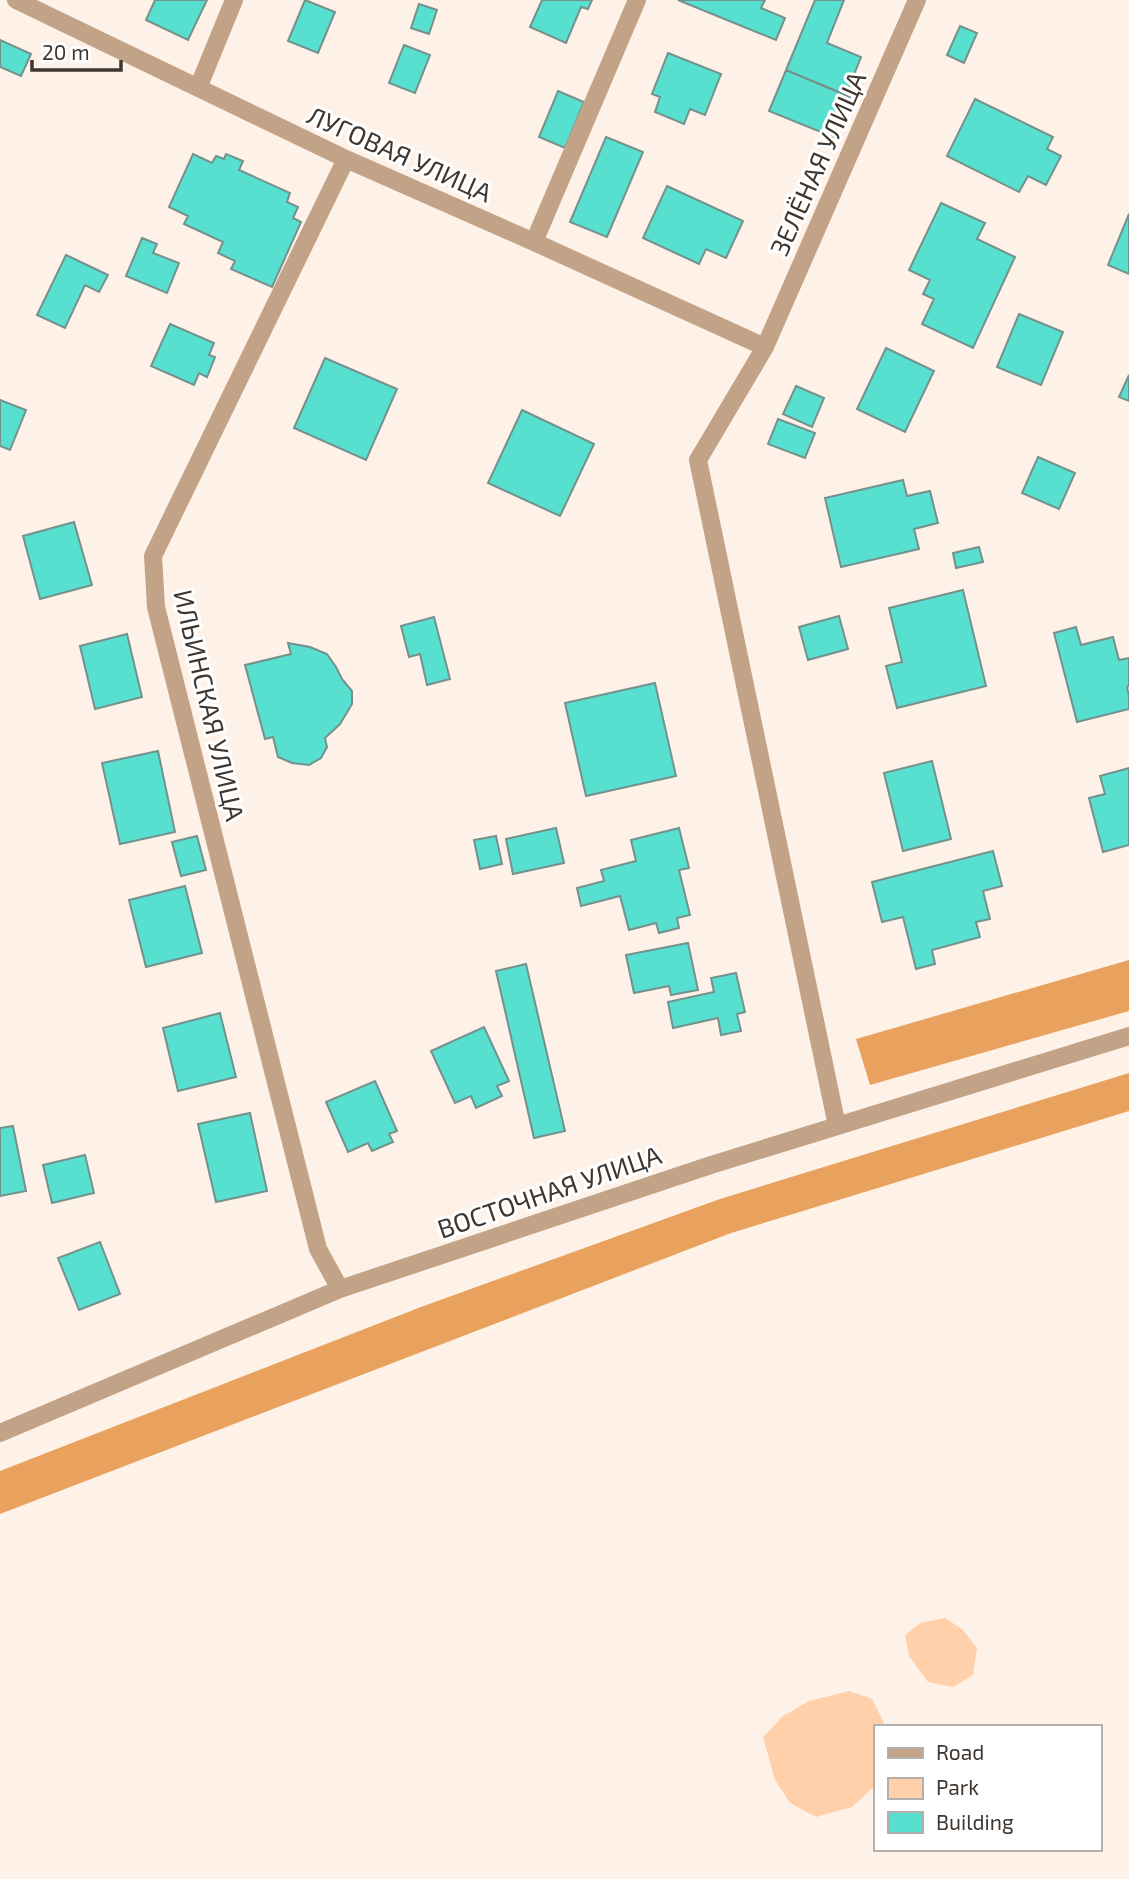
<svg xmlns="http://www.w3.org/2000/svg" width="1129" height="1879" font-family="'Exo 2',sans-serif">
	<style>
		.green { fill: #ffd0a9 }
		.forest { fill: #e9a15e }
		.building { fill: #57dfd0; stroke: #75918c; stroke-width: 2 }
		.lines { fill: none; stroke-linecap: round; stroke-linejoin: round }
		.minor { stroke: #c3a387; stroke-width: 18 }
		.labels { text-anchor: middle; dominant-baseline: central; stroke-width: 6; stroke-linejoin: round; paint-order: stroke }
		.street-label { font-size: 26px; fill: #3e3630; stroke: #fff }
	</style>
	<rect width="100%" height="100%" fill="#fef2e8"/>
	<path class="green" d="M945 1618 962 1629 977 1648 973 1675 953 1687 928 1682 909 1656 905 1635 920 1623Z
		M849 1691 872 1699 886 1727H875V1786L852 1807 816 1817 790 1803 775 1780 763 1737 783 1716 809 1701Z"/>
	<path class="forest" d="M1129 960V1011L870 1085 856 1039Z
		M1129 1073V1111L731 1233 0 1514V1471L421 1307 720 1199Z"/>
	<path class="building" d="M155 0H207L188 40 146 20Z
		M305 0 335 12 318 53 288 41Z
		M542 0H592L588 9 581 7 566 43 530 27Z
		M678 0H765L761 8 785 18 776 40Z
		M815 0H844L827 43 861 57 846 95 786 70Z
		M419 4 437 10 429 34 411 28Z
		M960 26 977 33 964 63 947 55Z
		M0 40 31 54 21 76 0 67Z
		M404 45 430 55 415 93 389 83Z
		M668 53 721 74 705 115 690 109 684 124 655 112 660 97 652 94Z
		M786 70 850 97 833 137 769 111Z
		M558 91 584 102 565 148 539 137Z
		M975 99 1053 137 1047 149 1061 156 1046 185 1028 176 1019 192 947 156Z
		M606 137 643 152 607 237 570 222Z
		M193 154 212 163 216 156 224 159 226 154 243 161 239 170 290 193 287 202 298 207 293 218 301 222 272 287 231 269 235 261 218 253 223 242 184 224 188 216 169 207Z
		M667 186 743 221 726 258 706 249 699 264 643 238Z
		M941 203 985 223 977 239 1015 257 973 348 922 324 934 299 923 294 930 280 909 270Z
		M1129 214V274L1108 265Z
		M142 238 157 244 153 253 179 263 167 293 126 276Z
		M66 255 108 275 99 292 85 285 65 328 37 315Z
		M1019 314 1063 332 1041 385 997 367Z
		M170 324 214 343 209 355 215 357 207 377 199 373 194 385 151 366Z
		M886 348 934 371 905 432 857 409Z
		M325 358 397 389 366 460 294 428Z
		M1129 375V401L1119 397Z
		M796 386 824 398 812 427 783 414Z
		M0 400 26 410 10 450 0 446Z
		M522 410 594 444 560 516 488 483Z
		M778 419 815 433 805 458 768 444Z
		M1038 457 1075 473 1059 509 1022 493Z
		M903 480 907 496 930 491 938 523 914 529 919 549 841 567 825 498Z
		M74 522 92 585 40 599 23 536Z
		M979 547 983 562 956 568 953 553Z
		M963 590 986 686 897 708 886 666 902 662 889 608Z
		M839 616 848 649 808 660 799 627Z
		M434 617 450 679 427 685 420 654 409 657 401 626Z
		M1076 627 1081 645 1113 637 1119 660 1129 658V686L1127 687 1129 696V709L1077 722 1054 633Z
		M127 634 142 697 95 709 80 646Z
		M288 643 310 647 327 654 336 667 342 679 352 691V704L340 724 325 738 327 747 321 758 309 765 292 763 278 757 273 737 265 739 245 665 291 654Z
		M655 683 676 776 586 796 565 703Z
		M158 751 175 832 120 844 102 763Z
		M932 761 951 839 903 851 884 773Z
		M1129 768V845L1103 852 1089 798 1105 794 1100 776Z
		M556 828 564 863 513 874 506 839Z
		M679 828 689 868 679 870 690 915 677 918 679 928 659 933 656 923 629 930 620 896 581 906 577 888 604 881 601 870 636 861 631 840Z
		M197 836 206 870 181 876 172 842Z
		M496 836 502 864 480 869 474 840Z
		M993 851 1002 886 983 891 990 919 976 922 980 937 932 950 935 964 916 969 903 917 882 922 872 882Z
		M185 886 202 953 146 967 129 900Z
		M688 943 698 990 671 995 669 986 634 993 626 955Z
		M526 964 565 1131 534 1138 496 971Z
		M736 973 745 1012 737 1014 741 1031 721 1035 718 1018 673 1028 668 1002 714 992 711 978Z
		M220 1013 236 1077 178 1091 163 1028Z
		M484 1027 509 1081 497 1086 502 1096 476 1108 471 1096 455 1103 431 1051Z
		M375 1081 397 1131 389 1134 393 1142 372 1151 368 1143 348 1152 326 1102Z
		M250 1113 267 1191 216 1202 198 1124Z
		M13 1126 26 1191 0 1196V1128Z
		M85 1155 94 1193 52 1203 43 1165Z
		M100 1242 120 1294 79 1310 58 1258Z"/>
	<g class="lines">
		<path class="minor" d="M16 0 346 159 534 242 765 347
			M198 88 234 0
			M534 242 637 0
			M837 1126 698 460 765 347 917 0
			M340 1289 318 1249 156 607 153 556 346 159
			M0 1433 340 1289 711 1165 1129 1036"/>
	</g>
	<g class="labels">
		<g class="street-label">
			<text transform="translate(400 153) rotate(24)">ЛУГОВАЯ УЛИЦА</text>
			<text transform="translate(817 163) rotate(-66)">ЗЕЛЁНАЯ УЛИЦА</text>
			<text transform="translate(210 705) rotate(77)">ИЛЬИНСКАЯ УЛИЦА</text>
			<text transform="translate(549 1191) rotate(-19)">ВОСТОЧНАЯ УЛИЦА</text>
		</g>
	</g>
	<rect x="874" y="1725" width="228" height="126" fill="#ffffff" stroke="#b2afac" stroke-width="2"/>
	<rect x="888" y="1748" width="35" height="10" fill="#c3a387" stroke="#b2afac" stroke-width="2"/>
	<text x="936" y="1760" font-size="21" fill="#3e3630">Road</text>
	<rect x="888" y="1778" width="35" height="21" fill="#ffd0a9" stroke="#b2afac" stroke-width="2"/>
	<text x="936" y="1795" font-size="21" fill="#3e3630">Park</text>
	<rect x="888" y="1812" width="35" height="21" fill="#57dfd0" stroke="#b2afac" stroke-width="2"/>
	<text x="936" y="1830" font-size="21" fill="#3e3630">Building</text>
	<path d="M32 60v10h89v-10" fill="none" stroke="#3e3630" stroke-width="3.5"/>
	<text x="42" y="60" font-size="21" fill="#3e3630" stroke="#ffffff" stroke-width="5" paint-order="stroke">20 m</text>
</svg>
